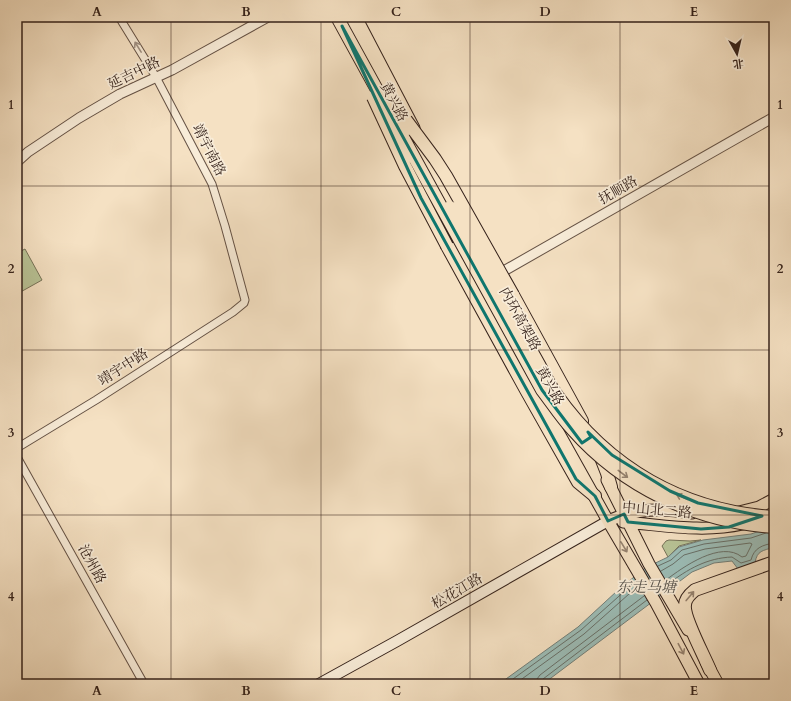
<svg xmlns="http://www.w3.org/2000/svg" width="791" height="701" font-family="Cardo,'Noto Serif SC',serif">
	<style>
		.green { fill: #b8c396; stroke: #767258 }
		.water { fill: #9cbdb7; stroke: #737f79 }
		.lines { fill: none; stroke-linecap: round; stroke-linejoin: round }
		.shore { stroke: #687069; stroke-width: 1 }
		.minor-casing { stroke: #655245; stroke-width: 9 }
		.tertiary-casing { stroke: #655245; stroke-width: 11 }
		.secondary-casing { stroke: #35221b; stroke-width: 12 }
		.primary-casing { stroke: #35221b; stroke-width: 13 }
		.trunk-casing { stroke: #35221b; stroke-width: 14 }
		.minor { stroke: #f8ecd8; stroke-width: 7 }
		.tertiary { stroke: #f8ecd8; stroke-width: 9 }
		.secondary { stroke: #f8ecd8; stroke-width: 10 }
		.primary { stroke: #f5e1c3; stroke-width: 11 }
		.trunk { stroke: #f5e1c3; stroke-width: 12 }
		.trunk-bridge-casing { stroke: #35221b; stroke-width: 14; stroke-linecap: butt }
		.trunk-bridge { stroke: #f5e1c3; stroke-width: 12 }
		.oneway { stroke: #a09183 }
		.oneway2 { stroke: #95826f }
		.marked { fill: none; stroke: #0f766e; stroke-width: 3; stroke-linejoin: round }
		.grid { fill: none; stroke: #35221b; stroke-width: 1; stroke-opacity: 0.55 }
		.labels { text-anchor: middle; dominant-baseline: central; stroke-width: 3.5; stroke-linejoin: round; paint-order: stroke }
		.street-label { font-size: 14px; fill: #35221b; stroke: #f8ecd8 }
		.water-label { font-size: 15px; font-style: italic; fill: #54504a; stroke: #f8ecd8 }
		.neatline { fill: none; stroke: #35221b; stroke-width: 1.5 }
		.grid-label { font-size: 13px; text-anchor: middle; font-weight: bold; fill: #35221b }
	</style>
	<rect width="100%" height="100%" fill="#f5e1c3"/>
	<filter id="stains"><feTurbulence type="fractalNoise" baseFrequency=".005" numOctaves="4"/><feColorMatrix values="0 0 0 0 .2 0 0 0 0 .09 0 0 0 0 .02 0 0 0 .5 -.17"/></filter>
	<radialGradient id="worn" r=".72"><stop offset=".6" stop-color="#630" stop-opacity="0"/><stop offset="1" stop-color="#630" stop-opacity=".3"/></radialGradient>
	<path class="green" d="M25 249 42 280 17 294V253Z
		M669 540 690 541 701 540 679 546 668 557 662 546 666 541Z"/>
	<path class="water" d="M774 526V547C763 551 757 550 755 563L738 569 732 561 714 563 692 572 543 684H499L578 627 617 591 645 568 668 557 679 547 703 540 751 534Z"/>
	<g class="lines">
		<path class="shore" d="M658 566 671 560 682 550 704 544 751 538 766 533
			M661 571 673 564 684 555 705 549 750 543 752 544 746 556 742 557C721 540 683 567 666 580
			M668 584C688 569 707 558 732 557L741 563 751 560C754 548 762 545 774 543
			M506 684 581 630 636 581
			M515 684 584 634 638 586
			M536 684 537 679 540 675 644 596
			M541 684 543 679 647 600"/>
		<g class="minor-casing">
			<path id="minor" d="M17 448 96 400 233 312 244 303 245 300 225 226 212 184 156 77 119 17
				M17 457 144 684"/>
		</g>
		<g class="tertiary-casing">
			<path id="tertiary" d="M17 162 28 152 79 118 120 94 172 70 268 17
				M495 276 774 117"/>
		</g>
		<g class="secondary-casing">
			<path id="secondary" d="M319 684 397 641 608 521"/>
		</g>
		<g class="primary-casing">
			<path id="primary" d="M356 17 414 128
				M417 176 477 287 608 521 656 603 699 684
				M607 480 649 564 688 630
				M739 512 759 507 774 499
				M608 521C637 508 661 508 692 513
				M623 522C664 525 702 533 743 524
				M706 662 718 684"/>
		</g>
		<g class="trunk-casing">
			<path id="trunk" d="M348 17 392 100
				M447 246 526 390 578 482 595 496
				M513 295 582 421
				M600 455 607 473 611 487
				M710 670C705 657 683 617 685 605 685 599 690 594 695 590L774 562"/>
		</g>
		<use href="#minor" class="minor"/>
		<use href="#tertiary" class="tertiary"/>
		<use href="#secondary" class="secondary"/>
		<use href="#primary" class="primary"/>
		<use href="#trunk" class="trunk"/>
		<g class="trunk-bridge-casing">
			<path id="trunk-bridge" d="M337 17 542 390C552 403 561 417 572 429 623 487 696 522 774 527
				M373 97 405 166 447 246
				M392 100 408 129
				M406 120 435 159 446 176 513 295
				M450 207C472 244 493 282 514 320 523 337 533 353 542 370 546 378 550 386 556 394 608 468 683 511 774 517"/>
		</g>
		<use href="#trunk-bridge" class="trunk-bridge"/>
	</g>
	<defs><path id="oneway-shaft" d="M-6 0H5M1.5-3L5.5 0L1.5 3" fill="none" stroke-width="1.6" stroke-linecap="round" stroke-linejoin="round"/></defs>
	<use class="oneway" href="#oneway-shaft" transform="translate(138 47) rotate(-122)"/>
	<g class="oneway2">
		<use href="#oneway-shaft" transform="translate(623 474) rotate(37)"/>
		<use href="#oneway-shaft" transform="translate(682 497) rotate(-157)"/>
		<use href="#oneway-shaft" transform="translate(624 547) rotate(59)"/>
		<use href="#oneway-shaft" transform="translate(690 596) rotate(-50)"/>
		<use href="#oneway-shaft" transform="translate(681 649) rotate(62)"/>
	</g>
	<path class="marked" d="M342 26 542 390 582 443 591 437 588 432 612 455 670 491 698 503 762 516 729 527 701 529 628 522 624 514 608 521 595 496 576 479 421 198Z"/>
	<path class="grid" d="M171 17V684M321 17V684M470 17V684M620 17V684M17 186H774M17 350H774M17 515H774"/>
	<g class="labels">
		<g class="street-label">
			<text transform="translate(134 73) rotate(-26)">延吉中路</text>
			<text transform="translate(394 102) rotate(62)">黄兴路</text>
			<text transform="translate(209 150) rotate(63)">靖宇南路</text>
			<text transform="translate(618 190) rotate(-30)">抚顺路</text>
			<text transform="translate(520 319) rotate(61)">内环高架路</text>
			<text transform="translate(123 367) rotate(-33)">靖宇中路</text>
			<text transform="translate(550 386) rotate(61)">黄兴路</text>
			<text transform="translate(657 510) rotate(5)">中山北二路</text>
			<text transform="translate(92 564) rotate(61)">沧州路</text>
			<text transform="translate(457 591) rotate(-30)">松花江路</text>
		</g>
		<g class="water-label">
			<text x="646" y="587">东走马塘</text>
		</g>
	</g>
	<rect width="791" height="701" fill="none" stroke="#f5e1c3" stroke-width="44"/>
	<g transform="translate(737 54) rotate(172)" stroke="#f8ecd8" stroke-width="3" paint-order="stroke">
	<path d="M0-3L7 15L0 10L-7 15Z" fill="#35221b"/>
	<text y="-6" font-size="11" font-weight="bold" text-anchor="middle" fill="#35221b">北</text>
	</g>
	<rect x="22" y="22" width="747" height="657" class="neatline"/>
	<g class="grid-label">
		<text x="97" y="16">A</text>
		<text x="246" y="16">B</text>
		<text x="396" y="16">C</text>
		<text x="545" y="16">D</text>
		<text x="694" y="16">E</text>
		<text x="11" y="109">1</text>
		<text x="780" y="109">1</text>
		<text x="11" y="273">2</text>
		<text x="780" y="273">2</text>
		<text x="11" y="437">3</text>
		<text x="780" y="437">3</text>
		<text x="11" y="601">4</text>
		<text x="780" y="601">4</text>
		<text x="97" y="695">A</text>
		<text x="246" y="695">B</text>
		<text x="396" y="695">C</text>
		<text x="545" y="695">D</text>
		<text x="694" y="695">E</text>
	</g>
	<rect width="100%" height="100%" filter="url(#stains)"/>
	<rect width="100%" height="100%" fill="url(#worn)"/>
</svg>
